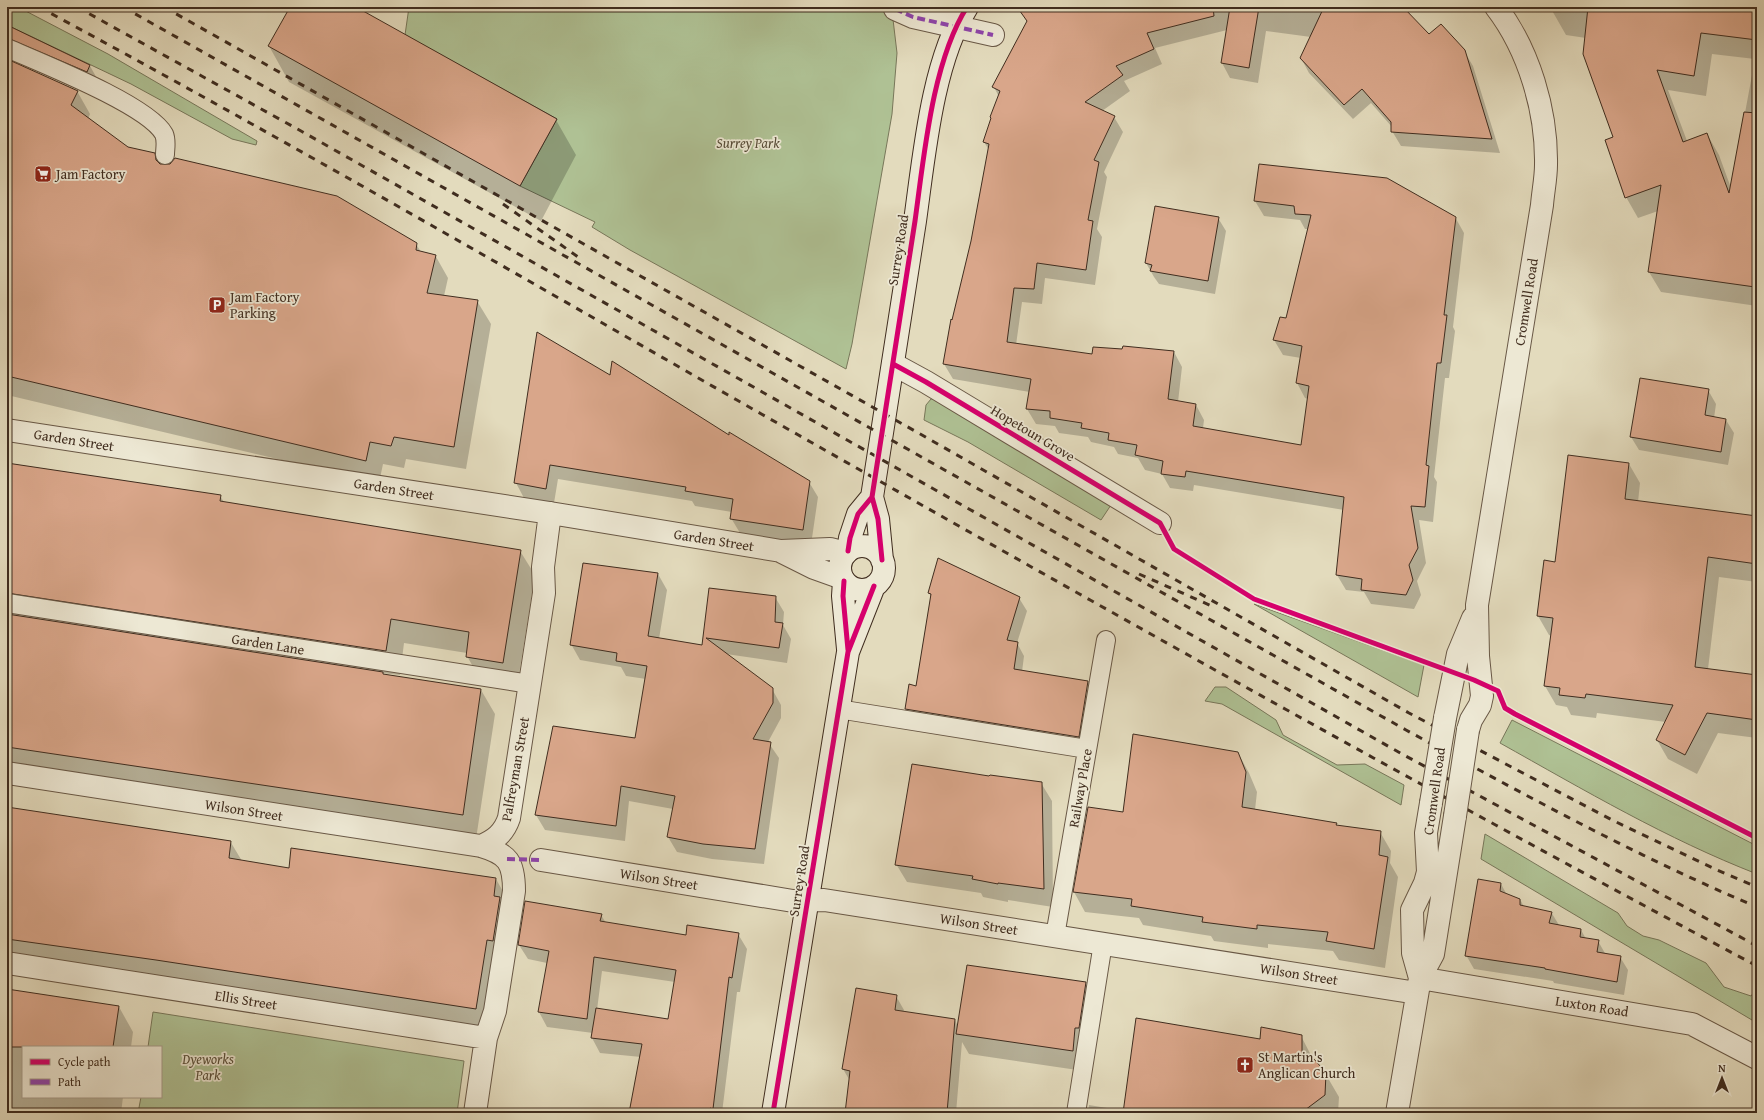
<svg xmlns="http://www.w3.org/2000/svg" width="1764" height="1120" font-family="'Gentium Book Plus',serif">
	<style>
		.green { fill: #afc194; stroke: #78775a }
		.shadow { fill: #0003; fill-rule: evenodd }
		.building { fill: #d9a68a; stroke: #402d1f }
		.lines { fill: none; stroke-linecap: round; stroke-linejoin: round }
		.lane-casing { stroke: #695846; stroke-width: 20 }
		.street-casing { stroke: #695846; stroke-width: 24 }
		.secondary-casing { stroke: #402d1f; stroke-width: 24 }
		.lane { stroke: #ede8d4; stroke-width: 18 }
		.street { stroke: #ede8d4; stroke-width: 22 }
		.secondary { stroke: #ede8d4; stroke-width: 22 }
		.rail { stroke: #402d1f; stroke-width: 3; stroke-dasharray: 7 7; stroke-linecap: butt }
		.street-bridge-casing { stroke: #695846; stroke-width: 24; stroke-linecap: butt }
		.street-bridge { stroke: #ede8d4; stroke-width: 22 }
		.quiet { stroke: #8e44ad; stroke-width: 4; stroke-dasharray: 8 4; stroke-linecap: butt }
		.cycleway-casing { stroke: #ede8d4; stroke-width: 8 }
		.cycleway { stroke: #d6006c; stroke-width: 5 }
		.labels { text-anchor: middle; dominant-baseline: central; stroke-width: 3.5; stroke-linejoin: round; paint-order: stroke }
		.park-label { font-size: 14px; font-style: italic; fill: #564b36; stroke: #ede8d4 }
		.poi-label { font-size: 14px; fill: #402d1f; stroke: #ede8d4; text-anchor: start }
		.street-label { font-size: 14px; fill: #402d1f; stroke: #ede8d4 }
	</style>
	<rect width="100%" height="100%" fill="#e3dbbd"/>
	<filter id="stains"><feTurbulence type="fractalNoise" baseFrequency=".005" numOctaves="4"/><feColorMatrix values="0 0 0 0 .2 0 0 0 0 .09 0 0 0 0 .02 0 0 0 .5 -.17"/></filter>
	<radialGradient id="worn" r=".72"><stop offset=".6" stop-color="#630" stop-opacity="0"/><stop offset="1" stop-color="#630" stop-opacity=".3"/></radialGradient>
	<path class="green" d="M7 7H18L108 54 257 141 256 145 232 139 131 84 7 25Z
		M409 7H868L892 11 897 53 892 114 852 344 846 369 630 250 592 227 595 222 520 186 557 119 405 35Z
		M934 398 1111 505 1101 520 968 442 924 420 926 405 931 399Z
		M1254 604 1424 665 1418 697Z
		M1215 687H1226L1276 720 1283 735 1337 765 1365 764 1404 785 1401 805 1222 704 1205 701Z
		M1512 720 1757 846V874C1667 839 1584 790 1500 743Z
		M1485 834 1618 913 1627 926 1643 936 1659 940 1706 963 1724 987 1751 996 1757 988V1023L1481 859Z
		M153 1012 464 1061 457 1113H138L141 1097H161V1047H148Z"/>
	<path class="shadow" d="M291 7H353L556 120 576 155 541 221 289 82 269 46Z
		M1026 7H1402L1429 35 1464 51 1473 66 1500 153 1401 146 1392 131V127L1371 103 1353 119 1309 73 1301 58 1311 37 1266 31 1258 83 1230 78 1222 63 1227 30 1155 48 1162 64 1124 81 1130 91 1102 111 1114 117 1123 132 1104 172 1107 177 1097 229 1102 237 1095 285 1045 278 1042 304 1022 302 1016 345 1093 355 1174 352 1182 367 1178 402 1196 405 1204 420 1203 428 1302 446 1308 399 1305 398 1297 383 1301 358 1283 355 1274 340 1287 319 1309 229H1305L1300 220 1264 216 1255 201 1455 217 1464 233 1453 327 1455 331 1449 378H1445L1434 477 1437 482 1433 522 1419 520 1426 563 1417 581 1421 595 1414 609 1371 604 1364 592 1346 590 1337 575 1344 510 1194 485 1193 491 1170 488 1162 474 1145 470 1138 458 1118 454 1114 447 1091 442 1088 437 1059 433 1055 426 1036 424 1027 409 1030 392 953 379 944 364 972 241 989 150 984 142 999 97 994 87 1027 22 1021 11Z
		M1550 7H1757V306L1661 292 1649 272 1658 211 1638 218 1626 197 1615 138 1586 38 1566 35ZM1712 54 1755 59 1731 188 1719 155 1707 134 1687 141 1668 90 1706 96Z
		M7 26 90 66 103 89 25 61 11 62 77 91 90 114 88 119 128 148 154 154 160 165 416 244 421 252 435 255 448 278 444 296 477 301 491 324 466 469 406 459 404 468 383 464 379 483 7 395Z
		M1156 207 1218 218 1226 231 1215 294 1159 284 1154 277 1146 263Z
		M611 377 729 437 809 482 818 497 811 545 740 533 731 518 732 512 695 506 692 501 558 479 554 503 524 498 516 483Z
		M1708 390 1716 404 1714 418 1726 420 1734 433 1728 465 1639 450 1631 437Z
		M7 463 220 496 224 502 520 551 535 575 517 687 481 681 467 656V653L404 643 400 675 382 673 384 675 481 690 495 714 476 839 7 770Z
		M1629 464 1640 483 1638 502 1757 518V582L1719 577 1708 669 1757 676V738L1718 733 1697 774 1668 759 1657 740 1666 722 1597 713 1596 718 1571 715 1567 707 1556 705 1545 686 1552 636 1549 635 1538 616 1555 563Z
		M658 574 667 590 659 639 703 646 710 589 775 597 784 612 783 625 791 639 787 663 726 654 772 689 781 705V718L768 742 779 758 764 864 712 859 677 852 668 837 673 809 629 801 625 841 545 830 536 815 636 739 646 679 626 676 621 667 580 660 571 644Z
		M929 593 1019 598 1027 611 1017 643 1024 656 1022 672 1088 681 1095 694 1086 749 913 722 906 709 916 687 931 597Z
		M1238 753 1249 773 1257 792 1255 810 1336 824 1337 826 1380 832 1391 851 1390 863 1398 877 1385 968 1339 960 1333 951 1268 944V948L1214 941 1211 936 1143 925 1139 918 1085 912 1074 892 1089 808 1124 813Z
		M990 778 1041 783 1052 801 1053 907 1008 900V902L983 897 981 893 907 882 896 864Z
		M1757 789V801L1755 798Z
		M7 808 230 841 242 861 289 869 496 879 510 904 490 1033 7 961Z
		M1501 884 1507 895 1520 899 1524 907 1551 912 1559 925 1581 930 1586 939 1598 941 1606 955 1620 957 1628 970 1624 995 1554 983 1553 981 1474 969 1466 955Z
		M601 915 606 923 687 936 738 934 747 949 740 992H737L722 1113H630L641 1057 600 1053 592 1038 593 1033 547 1027 539 1012 547 963 528 959 519 945ZM602 971 675 982 669 1020 597 1010Z
		M1085 983 1097 1003 1084 1071 969 1054 962 1042 956 1113H846L850 1081 843 1069 896 996 904 1010 903 1012 955 1020 958 1027Z
		M7 990 119 1007 133 1032 131 1047H23V1097H123L121 1113H7Z
		M1301 1036 1314 1061 1325 1073 1339 1097 1338 1113H1088L1089 1105 1125 1111 1261 1040Z
		M529 1110 551 1113H528Z"/>
	<path class="building" d="M290 7H356L557 119 520 186 268 46Z
		M1017 7H1213L1214 16 1147 33 1154 49 1116 66 1123 75 1085 102 1115 116 1094 160 1099 162 1088 220 1093 221 1086 270 1037 263 1034 289 1014 288 1007 342 1092 354 1093 347 1122 349 1123 346 1174 351 1168 399 1196 404 1193 426 1301 445 1309 386 1296 383 1302 346 1273 340 1280 317 1286 318 1311 215 1295 214 1294 206 1254 201 1259 164 1387 178 1456 217 1444 315H1447L1441 363H1437L1426 465 1429 466 1425 507 1411 506 1418 548 1409 565 1413 580 1406 595 1361 590 1362 579 1336 575 1344 497 1186 471 1185 477 1161 474 1163 461 1135 455 1137 445 1108 440 1109 433 1081 428 1082 423 1050 418V411L1026 409 1031 379 943 364 951 319 952 320 971 241 989 144 983 142 991 118 990 117 1000 91 992 87 1027 21Z
		M1230 7H1259L1249 68 1221 63Z
		M1324 7H1403L1429 34 1441 24 1465 50 1492 139 1391 132V122L1362 89 1344 105 1300 58Z
		M1588 7H1757V40L1701 33 1694 76 1657 70 1683 142 1707 133 1729 193 1744 112 1757 113V271L1755 287 1648 272 1661 185 1625 198 1605 140 1613 137 1583 54Z
		M7 25 90 65 87 72 7 38Z
		M7 59 78 91 71 105 128 147 155 153 156 160 160 164H170L175 158 337 196 417 243 416 250 436 255 427 293 478 300 454 447 394 437 391 446 370 442 366 461 7 376Z
		M1155 206 1219 217 1208 281 1150 271 1152 265 1145 263Z
		M537 332 610 375 612 361 729 435V432L810 481 803 530 730 519 733 499 685 491 686 487 550 465 546 489 514 483Z
		M1640 378 1709 389 1705 415 1726 419 1721 452 1630 437Z
		M1568 455 1629 463 1625 499 1757 516V564L1708 557 1695 667 1757 675V720L1707 713 1685 755 1656 740 1673 705 1586 694 1585 698 1559 695 1560 688 1544 686 1553 618 1537 616 1544 560 1555 562Z
		M7 463 221 495 220 501 521 550 503 663 466 657 469 632 391 619 386 651 7 593Z
		M938 558 1020 597 1007 640 1018 642 1014 669 1088 681 1079 737 905 709 909 684 916 686 931 594 928 593Z
		M583 563 658 573 648 636 702 645 709 588 776 596 775 622 783 623 779 648 706 638 773 688V703L753 739 771 742 755 849 703 844 667 837 675 796 621 786 616 826 535 815 553 726 635 738 647 666 616 661 617 653 570 645Z
		M7 614 383 672V674L481 689 463 815 7 747Z
		M1133 734 1238 752 1246 772 1242 807 1337 823 1336 825 1381 831 1379 855 1388 857 1374 949 1326 941 1328 932 1257 925V929L1202 922 1203 917 1131 906 1132 899 1073 892 1088 807 1123 812Z
		M912 764 989 776 990 775 1042 782 1044 889 998 883V884L972 879 973 876 895 865Z
		M7 807 231 841 229 858 289 868 291 848 496 878 494 896 500 897 493 941 487 940 476 1009 156 960 7 939Z
		M1478 879 1501 883 1500 891 1520 899V905L1552 912 1549 923 1581 929 1580 937 1599 940 1597 952 1621 956 1617 982 1545 969V968L1465 956Z
		M525 901 602 914 600 921 686 935 687 925 739 933 732 978 729 977 713 1109 710 1108 709 1113H629L642 1044 591 1038 596 1008 668 1019 676 970 594 957 587 1019 538 1012 549 951 518 945Z
		M967 965 1086 982 1079 1028H1075L1073 1051 956 1034Z
		M856 988 897 995 895 1010 955 1019 947 1113H845L850 1071 842 1069Z
		M7 989 119 1006 113 1047H7Z
		M1136 1018 1260 1039 1261 1027 1302 1035V1054L1315 1060 1326 1073 1325 1095 1301 1113H1123Z"/>
	<g class="lines">
		<g class="lane-casing">
			<path id="lane" d="M7 48C41 63 148 105 164 134 167 141 165 148 165 155
				M7 603 530 684
				M838 709 1087 749
				M1055 936 1106 640
				M1076 1113 1103 943"/>
		</g>
		<g class="street-casing">
			<path id="street" d="M948 7 964 11
				M895 9 913 17 993 35
				M893 364 926 382 1160 523
				M7 430 550 513 781 551 830 549 846 553
				M782 552 814 568 842 578
				M1445 718 1458 654 1473 618
				M1468 730 1471 720 1480 705 1482 696 1478 656 1477 605 1542 205C1543 192 1546 178 1546 165 1547 111 1529 50 1496 7
				M7 773 481 846C508 854 514 862 514 891L495 1011 486 1038 475 1113
				M481 846C495 840 504 833 509 818L544 593 543 567 550 513
				M541 860 793 901 824 900 1417 993
				M7 963 486 1038
				M1420 978 1692 1024 1757 1058
				M1420 978 1413 953 1412 910 1425 883 1428 872 1426 833 1431 803
				M1397 1113 1420 978 1433 954 1455 816"/>
		</g>
		<g class="secondary-casing">
			<path id="secondary" d="M840 568a22 22 0 1 1 44 0a22 22 0 1 1-44 0Z
				M848 551 850 538 858 514 872 497
				M882 560 878 519 872 497C887 405 901 313 915 221 924 157 932 62 967 7
				M844 581 843 596 848 649
				M773 1113 848 652 874 586"/>
		</g>
		<use href="#lane" class="lane"/>
		<use href="#street" class="street"/>
		<use href="#secondary" class="secondary"/>
		<path class="rail" d="M39 7C271 132 499 264 728 395 1069 589 1411 782 1757 966
			M77 7 301 131 1402 754 1757 946
			M123 7 1406 730C1521 793 1636 856 1757 907
			M164 7 922 435 1409 713 1612 820 1717 870 1757 887
			M503 204 581 259
			M1139 574 1214 607"/>
		<g class="street-bridge-casing">
			<path id="street-bridge" d="M1431 803 1445 718
				M1455 816 1468 730"/>
		</g>
		<use href="#street-bridge" class="street-bridge"/>
		<path class="quiet" d="M895 9 913 17 993 35
			M507 859 541 860"/>
		<g class="cycleway-casing">
			<path id="cycleway" d="M893 364 926 382 1160 523 1174 549 1254 599 1474 680 1498 691 1505 708 1515 714 1757 838
				M848 551 850 538 858 514 872 497
				M882 560 878 519 872 497C887 405 901 313 915 221 924 157 932 62 967 7
				M844 581 843 596 848 650
				M773 1113 848 652 874 586"/>
		</g>
		<use href="#cycleway" class="cycleway"/>
	</g>
	<defs>
		<g id="supermarket-square" transform="scale(0.9)"><rect x="-9" y="-9" width="18" height="18" rx="4" fill="#8f2418" stroke="#ede8d4"/><path d="M-6-5.5h2.5l.6 2H6L4.5 2H-2.5L-4.4-4H-6ZM-1.5 3.2a1.3 1.3 0 1 0 .1 0ZM3 3.2a1.3 1.3 0 1 0 .1 0Z" fill="#fff"/></g>
		<g id="parking-square" transform="scale(0.9)"><rect x="-9" y="-9" width="18" height="18" rx="4" fill="#8f2418" stroke="#ede8d4"/><path d="M-3.5-5.5H1a3.5 3.5 0 0 1 0 7H-1V5.5H-3.5ZM-1-3.4V-.6H.8a1.4 1.4 0 0 0 0-2.8Z" fill="#fff"/></g>
		<g id="church-square" transform="scale(0.9)"><rect x="-9" y="-9" width="18" height="18" rx="4" fill="#8f2418" stroke="#ede8d4"/><path d="M-1.2-6h2.4v3.5h3.3v2.4h-3.3V6h-2.4V-.1h-3.3v-2.4h3.3Z" fill="#fff"/></g>
	</defs>
	<g fill-rule="evenodd">
		<use href="#supermarket-square" x="43" y="174"/>
		<use href="#parking-square" x="217" y="305"/>
		<use href="#church-square" x="1245" y="1065"/>
	</g>
	<g class="labels">
		<g class="park-label">
			<text x="748" y="143">Surrey Park</text>
			<text x="208" y="1059">Dyeworks<tspan x="208" dy="16">Park</tspan></text>
		</g>
		<g class="poi-label">
			<text x="56" y="174">Jam Factory</text>
			<text x="230" y="297">Jam Factory<tspan x="230" dy="16">Parking</tspan></text>
			<text x="1258" y="1057">St Martin's<tspan x="1258" dy="16">Anglican Church</tspan></text>
		</g>
		<g class="street-label">
			<text transform="translate(898 250) rotate(-81)">Surrey Road</text>
			<text transform="translate(1526 302) rotate(-81)">Cromwell Road</text>
			<text transform="translate(1033 433) rotate(31)">Hopetoun Grove</text>
			<text transform="translate(74 440) rotate(9)">Garden Street</text>
			<text transform="translate(394 489) rotate(9)">Garden Street</text>
			<text transform="translate(714 540) rotate(9)">Garden Street</text>
			<text transform="translate(268 644) rotate(9)">Garden Lane</text>
			<text transform="translate(515 769) rotate(-80)">Palfreyman Street</text>
			<text transform="translate(1080 788) rotate(-80)">Railway Place</text>
			<text transform="translate(1434 791) rotate(-82)">Cromwell Road</text>
			<text transform="translate(244 810) rotate(9)">Wilson Street</text>
			<text transform="translate(659 879) rotate(9)">Wilson Street</text>
			<text transform="translate(799 881) rotate(-81)">Surrey Road</text>
			<text transform="translate(979 924) rotate(9)">Wilson Street</text>
			<text transform="translate(1299 974) rotate(9)">Wilson Street</text>
			<text transform="translate(246 1000) rotate(9)">Ellis Street</text>
			<text transform="translate(1592 1006) rotate(9)">Luxton Road</text>
		</g>
	</g>
	<rect width="1764" height="1120" fill="none" stroke="#e3dbbd" stroke-width="24"/>
	<rect x="8" y="8" width="1748" height="1104" fill="none" stroke="#402d1f" stroke-width="2"/>
	<rect x="12" y="12" width="1740" height="1096" fill="none" stroke="#402d1f"/>
	<rect x="22" y="1046" width="140" height="52" fill="#ede8d4" stroke="#a89d8c"/>
	<rect x="30" y="1059" width="20" height="6" fill="#d6006c" stroke="#a89d8c"/>
	<text x="58" y="1066" font-size="12" fill="#402d1f">Cycle path</text>
	<rect x="30" y="1079" width="20" height="6" fill="#8e44ad" stroke="#a89d8c"/>
	<text x="58" y="1086" font-size="12" fill="#402d1f">Path</text>
	<g transform="translate(1722 1078)" stroke="#ede8d4" stroke-width="3" paint-order="stroke">
	<path d="M0-3L7 15L0 10L-7 15Z" fill="#402d1f"/>
	<text y="-6" font-size="11" font-weight="bold" text-anchor="middle" fill="#402d1f">N</text>
	</g>
	<rect width="100%" height="100%" filter="url(#stains)"/>
	<rect width="100%" height="100%" fill="url(#worn)"/>
</svg>
